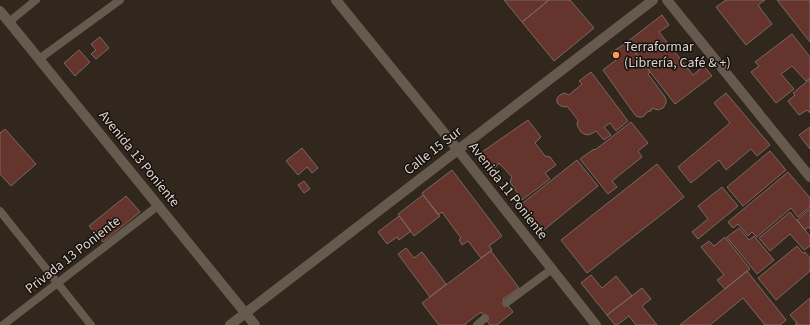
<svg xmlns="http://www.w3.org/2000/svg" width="810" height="325" font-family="'Source Sans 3',sans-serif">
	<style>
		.building { fill: #64342d; stroke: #7b6865 }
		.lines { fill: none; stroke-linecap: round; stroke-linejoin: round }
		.lane { stroke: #66594d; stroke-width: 8 }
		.street { stroke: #66594d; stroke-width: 10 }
		.poi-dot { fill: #fc9d54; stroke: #16110c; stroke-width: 1.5 }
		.labels { text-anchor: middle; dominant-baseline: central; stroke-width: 3; stroke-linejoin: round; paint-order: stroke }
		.poi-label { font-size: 14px; fill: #dcd4cd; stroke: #16110c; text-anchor: start }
		.street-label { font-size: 14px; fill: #dcd4cd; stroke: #16110c }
	</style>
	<rect width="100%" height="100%" fill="#32271c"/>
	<path class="building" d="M504 0H549L522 22Z
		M549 0H570L594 28 554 61 522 22Z
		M726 0H765L758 5 772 24 746 45 716 7Z
		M777 0H810V42Z
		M662 15 669 25 659 32 693 75 704 66 712 76 675 104 627 42Z
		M792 34 810 57V78L806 81 792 66 781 74 794 89 776 103 751 72 759 66 755 62Z
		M100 37 109 48 96 59 91 54 96 50 91 44Z
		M627 42 650 72 648 74 665 97 666 100V103L663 108 658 110 652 108 651 111 647 112 644 116 642 117H638L635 115 603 70 616 60 611 53Z
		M79 50 90 62 75 76 64 63Z
		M591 72 628 121 616 131 610 123 604 127 611 135 604 140 596 131 589 135 584 134 581 132 577 125 578 120 567 106 565 107 561 106 557 103V98L560 95 564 93 569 95 582 84 579 81Z
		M810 79V113L807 110 799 115 788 101 795 95 793 93Z
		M726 93 770 145 757 156 751 149 726 170 719 160 691 183 678 167 730 123 714 103Z
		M528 120 541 137 535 143 545 156 550 157 556 165 545 173 550 179 522 200 510 182 512 177 499 163 494 169 487 166 482 160V152Z
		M631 122 648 143 638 151 642 157 612 181 617 187 608 194 580 159 594 149 595 150Z
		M810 127V149L799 135Z
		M5 129 36 164 11 186 0 174V133Z
		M302 148 318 168 312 173 307 167 298 175 286 161Z
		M770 151 786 170 743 206 727 187Z
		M577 160 598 186 540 233 519 206Z
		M657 164 684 197 587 273 561 240Z
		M452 170 502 236 489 246 492 250 481 258 468 241 462 245 459 240 461 238 442 212 438 215 422 193Z
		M788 172 810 198V207L798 217 791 208 757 237 752 232 748 236 738 224 733 228 728 222Z
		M304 181 310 189 304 193 298 185Z
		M722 187 738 206 698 239 692 232 708 219 698 206Z
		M423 195 440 216 414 236 398 214Z
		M126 196 140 212 103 242 89 226Z
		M810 209V229L808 227 805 230 797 220Z
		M790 212 810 236V246L804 250 790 234 770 251 759 238Z
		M399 216 411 231 399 240 397 237 387 244 378 232Z
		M739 228 749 240 754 236 774 260 757 274 727 237Z
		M725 237 750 269 725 289 717 280 724 275 701 247 709 241 714 246Z
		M797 246 803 253 805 252 810 258V271L776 300 758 278Z
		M406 248 414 258 422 252 446 284 430 297 398 254Z
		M491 251 519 288 503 299 513 312 497 325H490L481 312 465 324 466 325H439L422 303Z
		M747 271 786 320 780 325H765L743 298 710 325H680Z
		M591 275 602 288 616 276 632 296 607 315 581 283Z
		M642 288 651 299 642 306 657 325H636L629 316 617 325H615L607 315Z
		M810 298V325H795L797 323 790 315Z"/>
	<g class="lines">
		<path class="lane" d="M9 22 36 0
			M39 59 120 0
			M0 211 91 325
			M506 303 552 269
			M3 325 159 205
			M477 325 485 318"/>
		<path class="street" d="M336 0 458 150 596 325
			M667 0 810 177
			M0 11 255 325
			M230 325 653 0"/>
	</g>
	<circle class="poi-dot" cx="616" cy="55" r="4"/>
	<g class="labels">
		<g class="poi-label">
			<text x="624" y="47">Terraformar<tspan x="624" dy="16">(Librería, Café &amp; +)</tspan></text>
		</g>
		<g class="street-label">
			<text transform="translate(433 151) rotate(-38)">Calle 15 Sur</text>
			<text transform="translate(139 159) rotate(51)">Avenida 13 Poniente</text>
			<text transform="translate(508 191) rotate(52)">Avenida 11 Poniente</text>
			<text transform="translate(73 255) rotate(-38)">Privada 13 Poniente</text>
		</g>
	</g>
</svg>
